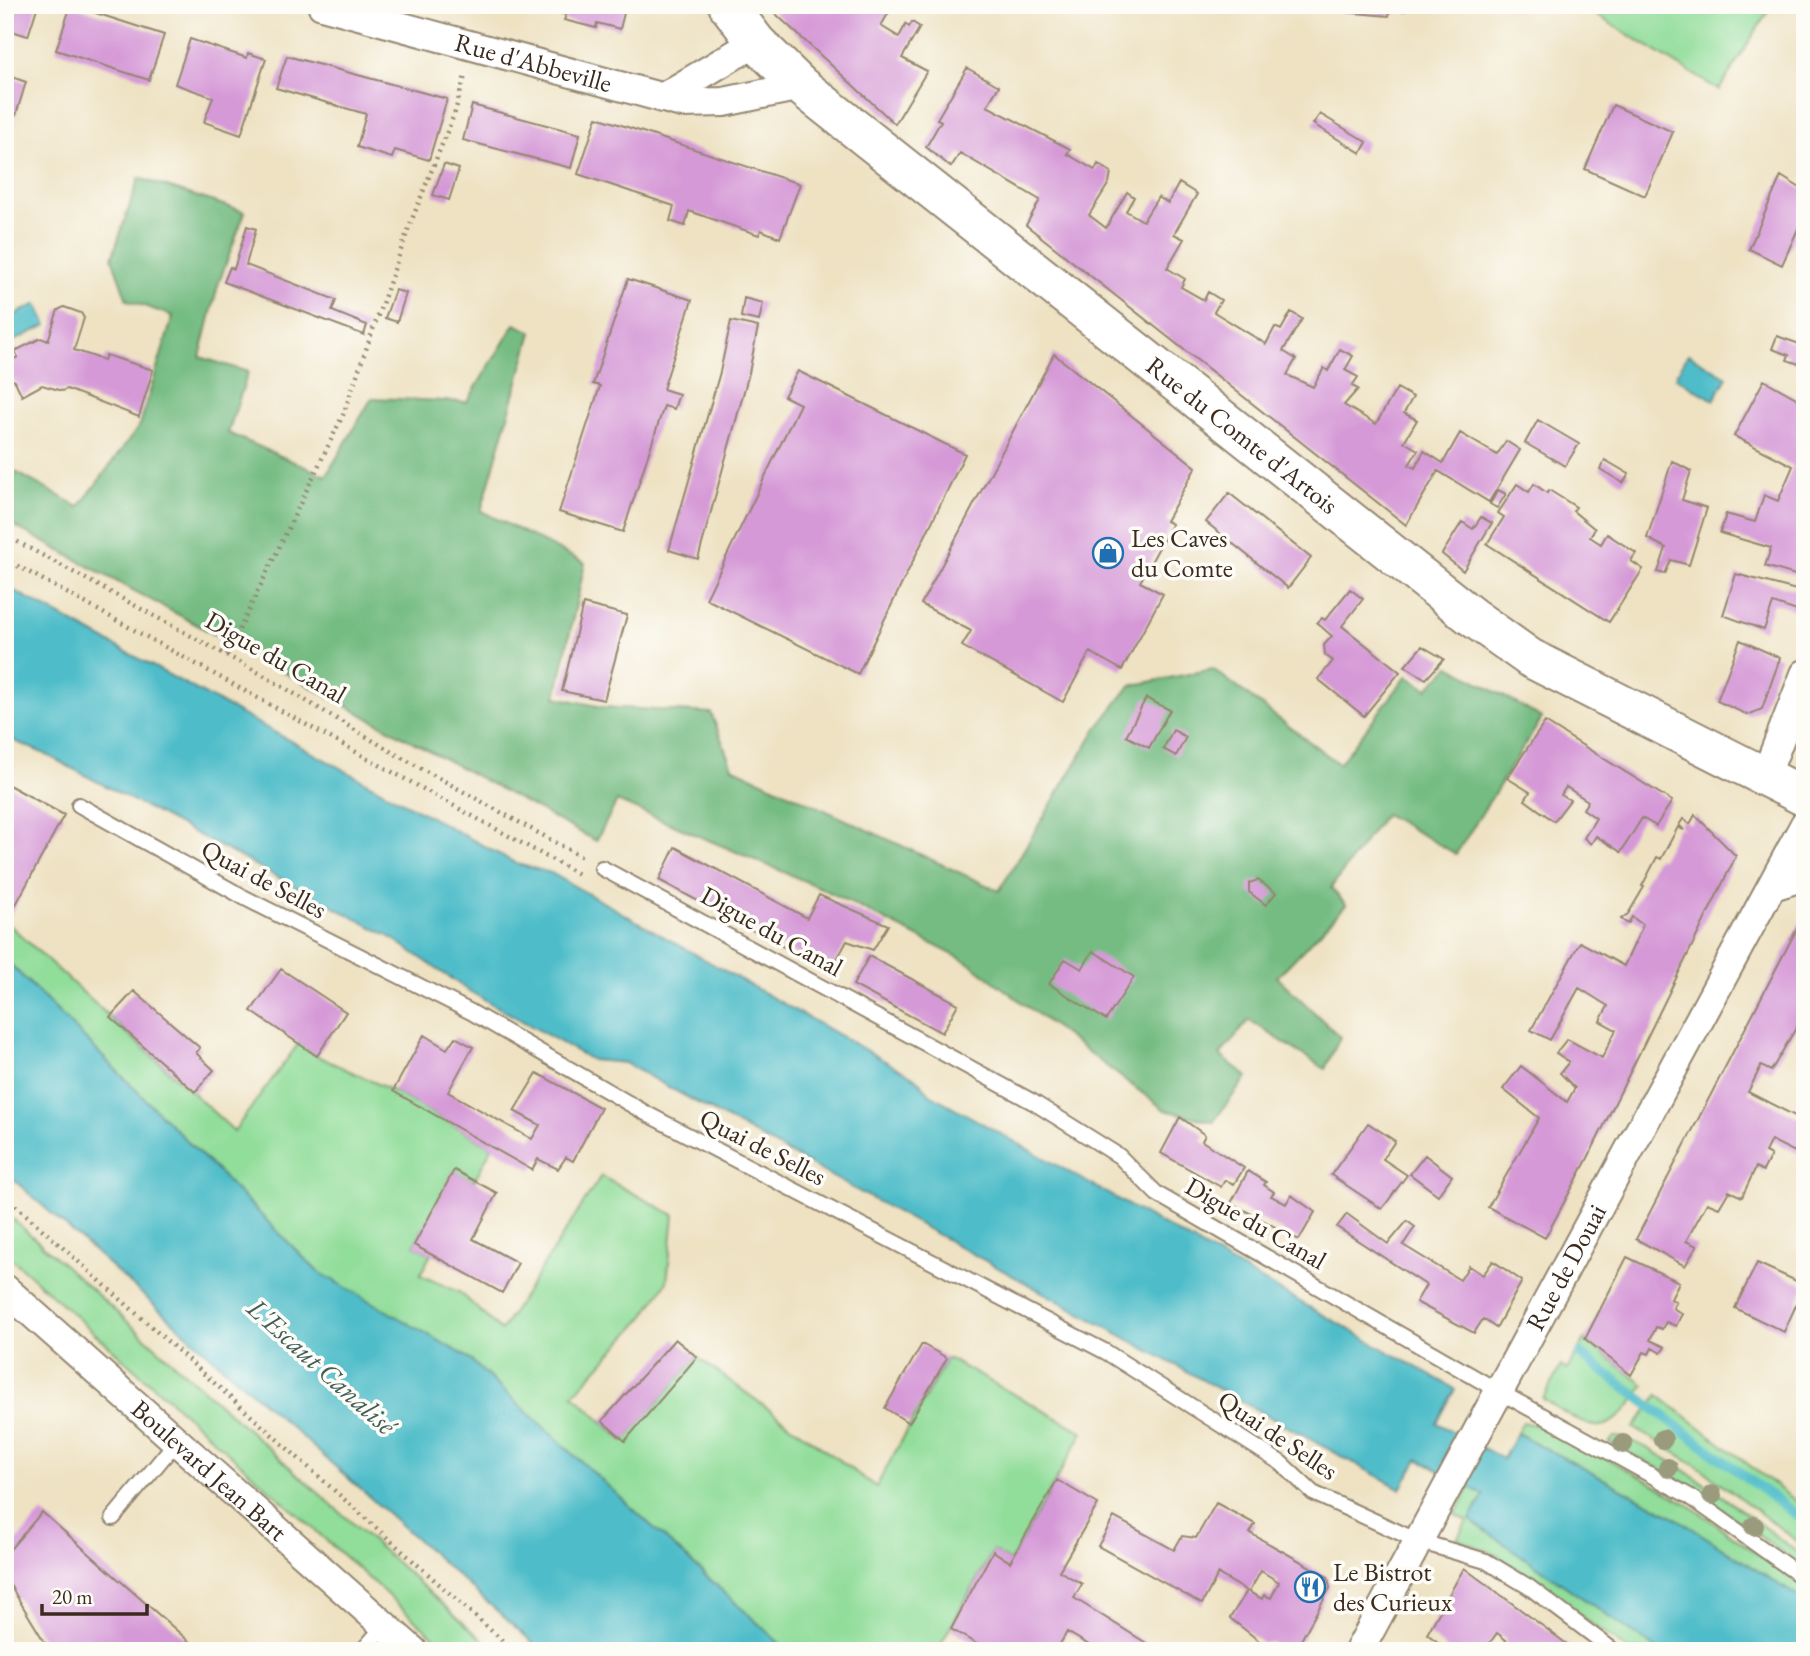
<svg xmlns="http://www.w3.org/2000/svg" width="1810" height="1656" font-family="'EB Garamond',serif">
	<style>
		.green { fill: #91dd9a; stroke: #66845c; stroke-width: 2 }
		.forest { fill: #74bc82; stroke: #587350; stroke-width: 2 }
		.water { fill: #50bdc9; stroke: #467474; stroke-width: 2 }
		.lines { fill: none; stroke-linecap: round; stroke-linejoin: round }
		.stream { stroke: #50bdc9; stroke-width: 10 }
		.building { fill: #d599d7; fill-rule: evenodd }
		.lane-casing { stroke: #948670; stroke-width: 18 }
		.street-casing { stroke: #948670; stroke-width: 32 }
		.secondary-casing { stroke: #948670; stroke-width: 42 }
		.path { stroke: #948670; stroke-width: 4.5; stroke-dasharray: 2 5; stroke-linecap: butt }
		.lane { stroke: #fff; stroke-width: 14 }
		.street { stroke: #fff; stroke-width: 28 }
		.secondary { stroke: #fff; stroke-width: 38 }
		.tree { fill: #9a9a7d }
		.labels { text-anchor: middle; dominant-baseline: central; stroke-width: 7; stroke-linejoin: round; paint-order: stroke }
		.street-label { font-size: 26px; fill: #3b2a1e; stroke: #fdfcf7 }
		.poi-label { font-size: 26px; fill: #3b2a1e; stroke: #fdfcf7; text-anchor: start }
		.water-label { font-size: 28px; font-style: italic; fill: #425d5a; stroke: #fdfcf7 }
	</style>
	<rect width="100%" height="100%" fill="#fdfcf7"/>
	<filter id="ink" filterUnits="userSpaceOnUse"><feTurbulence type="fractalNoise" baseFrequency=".0143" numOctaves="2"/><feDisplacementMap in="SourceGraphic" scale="14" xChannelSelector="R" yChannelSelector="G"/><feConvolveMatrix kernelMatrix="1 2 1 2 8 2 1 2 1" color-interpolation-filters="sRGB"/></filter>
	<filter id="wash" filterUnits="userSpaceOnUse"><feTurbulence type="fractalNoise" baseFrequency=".00686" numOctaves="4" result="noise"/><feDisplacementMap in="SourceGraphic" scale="28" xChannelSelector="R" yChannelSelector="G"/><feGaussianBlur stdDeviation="1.57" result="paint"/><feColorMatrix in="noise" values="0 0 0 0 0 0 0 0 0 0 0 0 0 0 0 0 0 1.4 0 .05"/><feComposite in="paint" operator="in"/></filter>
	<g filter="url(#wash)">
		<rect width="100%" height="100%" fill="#eee2c3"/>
		<path class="green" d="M1580 5H1772L1719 90Z
			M5 921 234 1131 299 1043 317 1056 393 1091 492 1147 474 1181 454 1171 414 1245 431 1254 420 1275 461 1293 501 1331 601 1176 674 1215 667 1282 644 1317 573 1395 624 1441 697 1357 876 1487 947 1358 1083 1432 1010 1562 993 1551 937 1651H788L467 1357 317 1271 5 959Z
			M5 1212 495 1651H450L5 1253Z
			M1585 1339 1644 1385C1607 1443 1594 1432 1543 1399L1561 1366 1567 1370Z
			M1658 1395 1805 1508V1547L1698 1466 1634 1428Z
			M1523 1422 1551 1429 1649 1481 1689 1505 1805 1588V1601L1673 1516 1517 1433Z
			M1614 1437C1651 1436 1770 1533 1805 1558V1569L1686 1483 1612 1444 1610 1442Z
			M1470 1487 1484 1495 1470 1519 1659 1651H1629L1496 1554 1457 1539 1467 1521 1455 1515Z"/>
		<path class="forest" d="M139 178 245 212 218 285 200 357 248 372 228 433 326 476 372 398 467 402 515 324 532 332 481 511 585 563 556 697 602 707 711 713 732 767 999 891 1097 728 1130 686 1213 669 1339 764 1407 676 1427 689 1450 666 1542 718 1456 854 1385 814 1331 888 1346 905 1277 977 1340 1037 1325 1069 1249 1020 1220 1055 1247 1077 1213 1122 1165 1110 968 962 821 888 617 801 596 841 5 521V466L79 507 140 425 173 316 127 300 112 258Z"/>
		<path class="water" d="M37 304 47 325 5 345V319Z
			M1688 354 1727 377 1714 400 1675 377Z
			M5 586 517 864 551 873 917 1079 930 1094 1455 1389 1437 1423 1503 1459 1517 1433 1673 1516 1805 1601V1651H1659L1470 1520 1484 1495 1418 1459 1401 1489 625 1063 592 1060 469 991 389 936 45 754 5 737Z
			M5 959 317 1271 467 1357 788 1651H542L5 1172Z"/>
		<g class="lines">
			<path class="stream" d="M1580 1354 1805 1521"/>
		</g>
		<g id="blocks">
			<path class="building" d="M5 5H38L28 36 5 29Z
				M71 5 164 35 149 80 56 50Z
				M531 5H626L620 29 597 23 596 28 564 20 566 15Z
				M766 5H893L881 26 899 37 906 24 909 27 912 22 920 27 902 58 927 71 895 124Z
				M1321 5H1406L1405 11 1390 10 1389 16 1320 10Z
				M190 39 247 58 248 53 266 59 241 135 204 122 213 97 175 84Z
				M287 56 447 99 429 160 395 150 392 158 357 147 366 114 276 88Z
				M967 68 999 86 987 106 1070 149 1067 154 1095 170 1098 164 1111 172 1109 183 1089 215 1106 228 1127 192 1134 197 1126 211 1143 221 1158 197 1168 203 1179 183 1197 194 1174 234 1184 239 1167 268 1185 279 1181 287 1204 300 1208 292 1221 300 1214 312 1266 344 1275 327 1281 330 1291 312 1302 319 1283 351 1296 359 1287 375 1313 387 1324 368 1328 371 1340 349 1353 356 1345 370 1358 377 1352 386 1358 389 1344 405 1376 424 1397 388 1413 397 1404 413 1417 420 1404 442 1418 450 1409 465 1415 468 1424 451 1443 463 1460 433 1497 455 1506 441 1520 450 1489 502 1438 471 1406 525 1026 225 1040 200 960 153 951 167 926 147 941 121 937 119Z
				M6 75 26 82 16 115 5 112Z
				M472 105 580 134 571 168 463 140Z
				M1613 105 1673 132 1645 196 1585 169Z
				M1320 114 1367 142 1361 153 1313 124Z
				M597 117 800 184 780 238 761 230 759 235 689 211 685 226 670 221 674 206 578 174Z
				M444 164 459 169 449 200 433 195Z
				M1781 176 1805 191V213L1782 265 1749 249Z
				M247 226 256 229 246 265 336 300 332 311 367 325 364 335 224 282 230 267 234 269Z
				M628 279 692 300 663 389 679 394 674 409 664 406 623 532 559 512 600 386 593 384Z
				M395 290 406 293 397 322 385 318Z
				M744 298 763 303 759 321 741 317Z
				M64 307 81 313 84 318 74 350 104 360 106 355 153 370 139 417 67 389 62 391 42 385 22 396 15 381 10 379 6 363 18 357 15 351 41 338 48 341 58 310Z
				M731 321 758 327 749 373 698 559 669 550 720 372Z
				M1777 336 1805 346V366L1787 360 1789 355 1772 349Z
				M1054 354 1196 467 1166 521 1172 524 1140 582 1163 594 1122 670 1090 652 1063 702 962 646 971 631 921 604Z
				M798 371 965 454 858 674 706 599 800 404 784 396Z
				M1764 380 1805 403V578L1765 566 1771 548 1720 533 1726 514 1755 522 1764 495 1778 501 1793 466 1734 436Z
				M1538 420 1579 444 1565 466 1525 443Z
				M1605 460 1629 474 1623 483 1600 469Z
				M1672 461 1691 471 1682 500 1707 508 1689 565 1671 560 1665 574 1658 572 1666 548 1647 538Z
				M1517 484 1529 492 1534 484 1547 493 1549 490 1576 507 1573 511 1595 529 1590 537 1601 544 1607 534 1636 553 1631 561 1643 569 1609 622 1487 544 1504 517 1498 513Z
				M1498 490 1506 494 1497 508 1490 504Z
				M1229 493 1311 558 1288 588 1206 522Z
				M1481 517 1492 523 1463 571 1442 554 1462 522 1473 529Z
				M1736 574 1804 592 1797 611 1773 603 1764 630 1723 615Z
				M1350 589 1363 599 1342 626 1400 672 1364 716 1318 679 1333 661 1325 655 1324 645 1332 636 1317 623 1322 618 1325 620Z
				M583 604 627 615 604 700 562 691Z
				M1740 640 1780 658 1762 709 1748 715 1717 701Z
				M1422 646 1444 659 1426 679 1405 666Z
				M1146 698 1170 710 1149 748 1126 736Z
				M1545 722 1672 801 1656 826 1642 818 1621 852 1596 836 1591 844 1584 838 1596 818 1583 809 1588 801 1566 787 1561 795 1570 800 1554 821 1525 800 1530 792 1507 778Z
				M1173 730 1186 737 1176 756 1163 749Z
				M5 783 64 815 5 925Z
				M1695 815 1736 856 1588 1158 1545 1238 1488 1207 1539 1118 1503 1089 1521 1066 1567 1102 1575 1088 1560 1073 1569 1062 1556 1053 1567 1039 1602 1058 1616 1030 1600 1021 1608 1006 1579 988 1550 1040 1531 1030 1580 942 1624 966 1643 925 1632 917 1628 924 1621 919 1628 914 1644 887 1642 886 1657 857 1661 859 1678 827 1684 830 1679 825 1683 819 1690 824Z
				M675 847 807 918 819 895 888 925 873 950 847 941 830 972 659 880Z
				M1258 880 1276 893 1266 905 1249 892V883Z
				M1805 913V1033L1796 1028 1771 1071 1761 1066 1748 1092 1805 1121V1157L1771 1140 1765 1152 1771 1155 1763 1171 1756 1167 1742 1197 1729 1191 1719 1208 1707 1203 1686 1241 1697 1246 1685 1266 1636 1239Z
				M1093 951 1134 977 1106 1020 1049 984 1065 959 1082 969Z
				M869 956 958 1004 942 1033 853 985Z
				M281 969 346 1012 317 1056 251 1011Z
				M134 991 200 1048 196 1053 214 1070 195 1092 110 1017Z
				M424 1035 447 1049 455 1037 473 1047 448 1092 532 1139 540 1125 514 1111 537 1073 601 1108 573 1161 566 1157 558 1169 538 1159 532 1170 393 1091Z
				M1180 1117 1205 1135 1202 1141 1244 1168 1234 1184 1225 1180 1221 1187 1161 1153Z
				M1368 1123 1395 1141 1383 1159 1407 1175 1382 1209 1331 1175Z
				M1425 1155 1452 1176 1438 1195 1410 1174Z
				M454 1170 497 1193 473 1239 518 1263 502 1293 414 1245Z
				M1248 1171 1266 1182 1264 1185 1274 1192 1271 1196 1286 1204 1291 1195 1315 1212 1299 1240 1231 1203Z
				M1347 1214 1388 1244 1407 1221 1415 1227 1403 1245 1460 1280 1469 1266 1483 1275 1493 1261 1522 1281 1496 1328 1483 1319 1474 1333 1416 1302 1426 1285 1337 1227Z
				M1627 1257 1679 1282 1671 1299 1676 1302 1673 1308 1682 1314 1676 1326 1666 1322 1662 1329 1656 1327 1650 1340 1665 1347 1661 1353 1652 1348 1649 1354 1644 1352 1631 1375 1585 1339Z
				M1757 1263 1805 1285 1784 1332 1735 1308Z
				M675 1339 697 1357 625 1441 602 1421Z
				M922 1344 947 1358 909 1423 885 1408Z
				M1057 1480 1098 1504 1059 1571 1082 1584 1074 1598 1159 1651H1099L1067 1632 1056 1651H989L951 1629 993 1551 1010 1562Z
				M1216 1503 1255 1524 1250 1533 1328 1577 1330 1588 1295 1651H1286L1270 1642 1263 1644 1230 1618 1247 1591 1218 1574 1202 1604 1098 1546 1114 1517 1174 1550 1182 1536 1196 1538ZM1261 1571 1279 1582 1271 1598 1264 1595 1262 1599 1249 1592Z
				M42 1512 109 1571 200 1651H50L5 1577V1555Z
				M1464 1568 1536 1621 1576 1651H1521L1517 1648 1515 1651H1499L1506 1640 1497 1633 1484 1651H1450L1427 1634Z"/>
		</g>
	</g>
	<g filter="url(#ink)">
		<use href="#blocks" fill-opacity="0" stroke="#948670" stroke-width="2"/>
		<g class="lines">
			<g class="lane-casing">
				<path id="lane" d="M79 805 245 898 471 1012 649 1115 1106 1352 1281 1463 1313 1493 1418 1541 1486 1561 1529 1587 1614 1651
					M602 868 1033 1102 1119 1156 1157 1194 1500 1392 1689 1496 1805 1579
					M113 1518 176 1442
					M362 1651 385 1625"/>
			</g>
			<g class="street-casing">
				<g id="street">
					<path id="s1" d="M322 5 682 103 724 102 801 86"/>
					<path d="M662 98 756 42"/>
					<path d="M1765 777 1805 674"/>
					<path d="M1773 886 1805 876"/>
					<path id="s2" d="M5 1289 413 1651"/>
					<path id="s3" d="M1359 1651 1805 824"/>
				</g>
			</g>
			<g class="secondary-casing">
				<g id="secondary">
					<path id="s4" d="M728 5 756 42 801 86 1471 616 1530 658 1805 797"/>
				</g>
			</g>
			<path class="path" d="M5 535 263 675 397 755 582 857
				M5 559 578 874
				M227 655 343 415 409 227 455 112 465 76
				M5 1196 514 1651"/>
			<use href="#lane" class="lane"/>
			<use href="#street" class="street"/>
			<use href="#secondary" class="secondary"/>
		</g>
		<g class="tree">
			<circle cx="1663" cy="1439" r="10"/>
			<circle cx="1623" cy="1444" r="10"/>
			<circle cx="1668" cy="1468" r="10"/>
			<circle cx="1712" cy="1495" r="10"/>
			<circle cx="1754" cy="1526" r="10"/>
		</g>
	</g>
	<defs>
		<g id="shop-ring" transform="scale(1.575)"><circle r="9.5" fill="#fdfcf7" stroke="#1f6fb2" stroke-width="1.5"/><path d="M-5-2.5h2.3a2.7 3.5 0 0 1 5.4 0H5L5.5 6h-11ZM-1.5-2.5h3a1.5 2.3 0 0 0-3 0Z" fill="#1f6fb2"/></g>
		<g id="restaurant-ring" transform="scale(1.575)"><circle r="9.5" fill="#fdfcf7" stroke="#1f6fb2" stroke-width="1.5"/><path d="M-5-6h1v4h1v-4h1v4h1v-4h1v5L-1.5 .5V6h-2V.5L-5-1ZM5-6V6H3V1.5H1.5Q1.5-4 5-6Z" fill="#1f6fb2"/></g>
	</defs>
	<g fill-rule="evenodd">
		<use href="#shop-ring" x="1108" y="553"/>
		<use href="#restaurant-ring" x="1310" y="1587"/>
	</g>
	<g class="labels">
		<g class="street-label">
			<text stroke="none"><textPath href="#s1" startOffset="219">Rue d'Abbeville</textPath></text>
			<text stroke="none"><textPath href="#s4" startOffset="672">Rue du Comte d'Artois</textPath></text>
			<text transform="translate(276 657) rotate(30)">Digue du Canal</text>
			<text transform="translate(264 879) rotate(28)">Quai de Selles</text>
			<text transform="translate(772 931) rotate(29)">Digue du Canal</text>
			<text transform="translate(763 1147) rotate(27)">Quai de Selles</text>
			<text transform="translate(1256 1223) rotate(30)">Digue du Canal</text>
			<text stroke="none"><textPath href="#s3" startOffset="436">Rue de Douai</textPath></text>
			<text transform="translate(1278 1435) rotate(34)">Quai de Selles</text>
			<text stroke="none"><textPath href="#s2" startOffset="273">Boulevard Jean Bart</textPath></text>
		</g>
		<g class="poi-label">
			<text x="1131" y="538">Les Caves<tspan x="1131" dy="30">du Comte</tspan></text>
			<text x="1333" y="1572">Le Bistrot<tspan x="1333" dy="30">des Curieux</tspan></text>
		</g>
		<g class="water-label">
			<text transform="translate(322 1366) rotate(42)">L'Escaut Canalisé</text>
		</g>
	</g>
	<rect width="1810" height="1656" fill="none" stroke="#fdfcf7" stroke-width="28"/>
	<path d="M42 1604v10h105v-10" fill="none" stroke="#3b2a1e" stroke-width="3.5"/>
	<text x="52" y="1604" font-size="21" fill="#3b2a1e" stroke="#fdfcf7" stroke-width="5" paint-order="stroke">20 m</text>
</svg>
